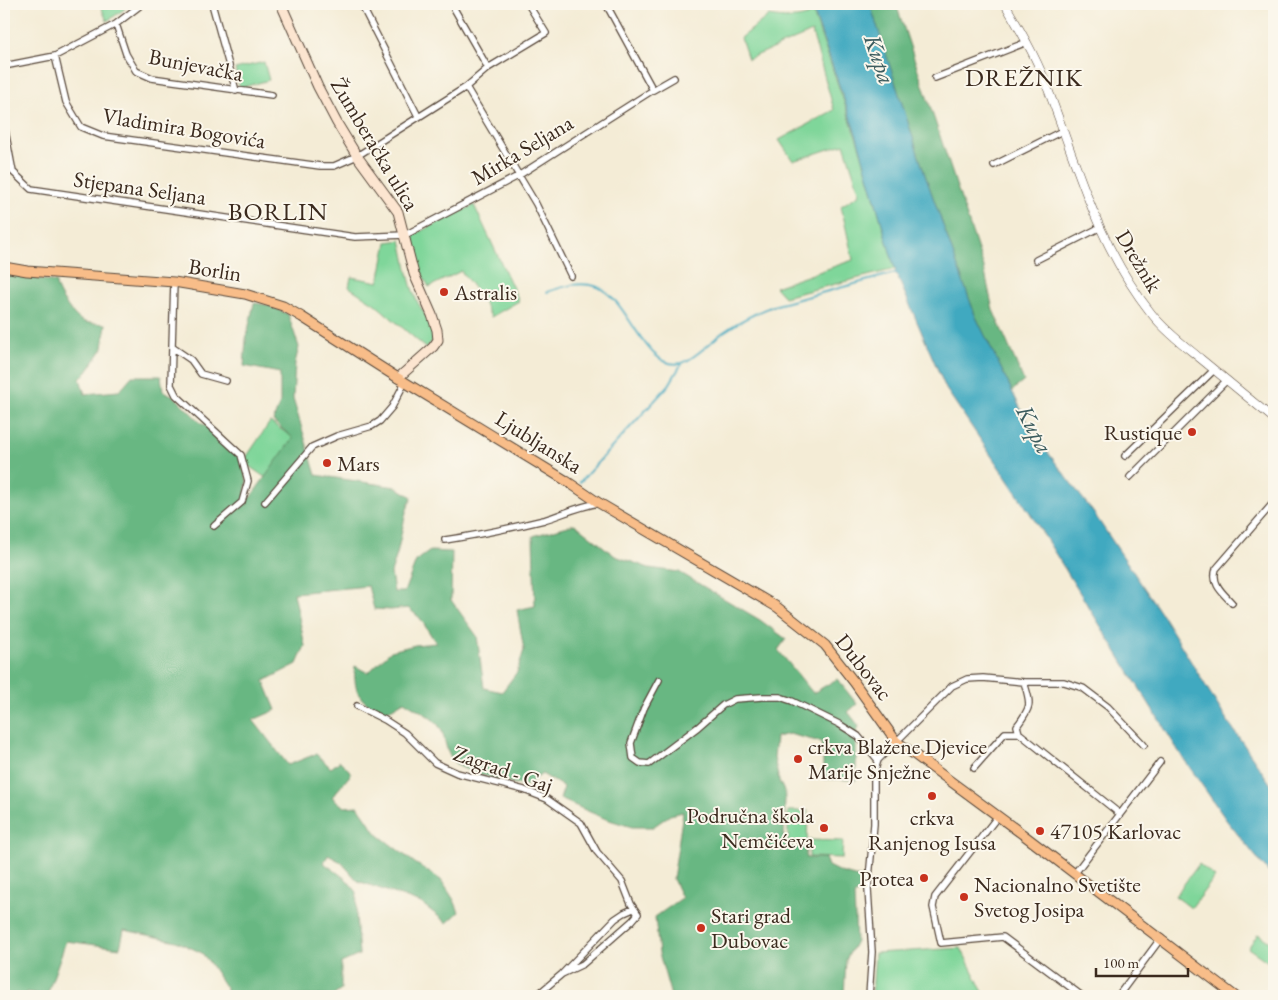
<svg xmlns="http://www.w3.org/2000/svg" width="1278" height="1000" font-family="'EB Garamond',serif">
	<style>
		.green { fill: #7fd69a; stroke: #5d805c }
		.forest { fill: #67b782; stroke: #517050 }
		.water { fill: #40a9c0; stroke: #3e6a6f }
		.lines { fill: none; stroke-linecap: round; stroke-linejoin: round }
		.stream { stroke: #40a9c0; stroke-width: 2 }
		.minor-casing { stroke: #57473a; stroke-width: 8 }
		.tertiary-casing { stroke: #57473a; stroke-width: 9 }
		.secondary-casing { stroke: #57473a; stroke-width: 11 }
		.primary-casing { stroke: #57473a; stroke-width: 11 }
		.minor { stroke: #fff; stroke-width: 5.5 }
		.tertiary { stroke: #fff; stroke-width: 8 }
		.secondary { stroke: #fce5d0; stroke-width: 9 }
		.primary { stroke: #f8bd89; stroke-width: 9 }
		.poi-dot { fill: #c8321e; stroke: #fbf7ec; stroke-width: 2 }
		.labels { text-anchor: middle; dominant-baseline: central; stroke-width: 4; stroke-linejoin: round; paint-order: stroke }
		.street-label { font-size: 22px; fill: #3b2a1e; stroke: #fbf7ec }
		.poi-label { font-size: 22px; fill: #3b2a1e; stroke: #fbf7ec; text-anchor: start }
		.water-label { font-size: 24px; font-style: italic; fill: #3d5d5f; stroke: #fbf7ec }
		.quarter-label { font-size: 25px; letter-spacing: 1px; fill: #3b2a1e; stroke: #fbf7ec }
	</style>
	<rect width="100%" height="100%" fill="#fbf7ec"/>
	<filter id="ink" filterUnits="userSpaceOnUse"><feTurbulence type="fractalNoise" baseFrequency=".02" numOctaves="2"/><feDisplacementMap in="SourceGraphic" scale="10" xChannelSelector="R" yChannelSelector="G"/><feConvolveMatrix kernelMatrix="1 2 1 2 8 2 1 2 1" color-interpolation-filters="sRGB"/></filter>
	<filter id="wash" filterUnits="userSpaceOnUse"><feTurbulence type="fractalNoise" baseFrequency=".0096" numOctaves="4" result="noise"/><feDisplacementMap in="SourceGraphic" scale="20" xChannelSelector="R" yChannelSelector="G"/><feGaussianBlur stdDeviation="1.12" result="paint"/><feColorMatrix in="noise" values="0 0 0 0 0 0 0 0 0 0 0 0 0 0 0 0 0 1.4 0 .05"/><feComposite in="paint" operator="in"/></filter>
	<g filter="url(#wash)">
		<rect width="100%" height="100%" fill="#f4ecd6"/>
		<path class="green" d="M107 4H122L125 9 107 21 101 7Z
			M813 13 859 145 895 269 784 297 775 287 853 260 841 206 860 194 844 144 793 161 779 140 834 110 812 32 748 59 741 38 768 16C784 18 798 21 813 13Z
			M264 62 269 80 240 88 235 69Z
			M474 205 519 301 491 317 481 297 461 271 429 287 419 269 413 235Z
			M401 240C406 260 408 282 417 301 425 316 433 322 433 341L426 348 375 304 349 287 351 277 379 282 387 242Z
			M270 422 294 438 266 478 243 462Z
			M788 811H808L807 845 788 844Z
			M809 840 843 841 842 858 809 857Z
			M1199 864 1215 877 1191 908 1175 896Z
			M1258 934 1274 945V966L1248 948Z
			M961 948 985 996H872L875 953Z"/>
		<path class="forest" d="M870 4H896L984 268 993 310 1024 381 1012 391 975 315 924 172Z
			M4 273 56 282C55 291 73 316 82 321 88 324 99 323 106 324L103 348 87 372 80 379 85 394 119 391 132 376H161L163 391 174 396 201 423 215 431 239 457 247 480 245 494 250 498 293 438 273 421 280 403V373L244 366 246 339 254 303 268 305 288 314 299 347 295 363 293 399 316 475 396 487 412 497 406 512 397 554 391 573 394 592H404L416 561 430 551 452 552 451 600 477 636 484 688 502 692 517 672 524 650 517 610 535 606 533 536 575 524 615 556 649 568 679 572 760 620 786 639 778 650 813 693 837 679 857 704 848 712 859 726 853 741 856 743V780L823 779V755L821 742 789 734 776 737 774 758 779 781 785 793 784 842 787 847H806V858H825L828 866 840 872 862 878 864 889 854 895 856 941 846 960 844 996H671L659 953 655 917 682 898 673 879 683 812 670 815 653 827H632L606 819 560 799 564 787 542 774 525 786C509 782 467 773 456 764 446 756 446 740 441 729 434 717 416 709 404 701L384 713C360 703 353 692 355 666L368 673 391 651 415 645 436 643 420 618 408 608 391 610 374 609 368 586 294 593 305 646 297 664 264 681 276 710 253 720 288 765 316 754 331 768 340 761 352 773 332 797 344 807 358 806 377 834 415 863 441 880 454 900 459 912 447 923 421 903 358 881 341 862 328 855 324 863 346 879 357 892 356 916 359 955 341 963V990L333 996H226V988L209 962 202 953 176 941 124 930 120 948 66 941 47 995 26 992 25 996H4Z"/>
		<path class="water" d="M811 4H870L924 172 975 315 1031 430 1093 512 1163 616 1223 714 1274 789V879L1227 821 1181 755 1030 513 946 389 896 273 857 137Z"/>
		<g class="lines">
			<path class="stream" d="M547 292C562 287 579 281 595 286 629 296 644 373 682 363 694 359 712 341 722 333 738 322 755 313 773 306L899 272
				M580 482 669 385 682 363"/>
		</g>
	</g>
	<g filter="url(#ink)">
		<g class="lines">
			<g class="minor-casing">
				<path id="minor" d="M212 4 236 91
					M361 4 418 116
					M455 4 452 5 488 68
					M116 24 126 54 136 71 152 78 272 95
					M55 56 66 102 81 127 103 136 320 166H334L357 156 466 87 488 68 546 33 528 4
					M4 66 55 56 116 24 142 4
					M935 78 1027 42
					M466 87 536 204 571 276
					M653 90 674 78
					M4 125 13 172 31 189 355 237 405 235 518 176 653 90 606 4
					M994 165 1062 131
					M1036 260 1099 228
					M174 282 172 347 191 360 201 374 226 381
					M172 347 171 385 176 395 241 455 248 481 242 502 214 526
					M1125 456 1214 370
					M1130 477 1227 380
					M265 502 312 447 337 436 372 426 380 421 392 407 405 382
					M445 540C478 535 511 528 544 520 563 514 580 506 599 503
					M1232 603C1223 593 1211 584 1216 569L1274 502
					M659 680 644 708 631 743 633 758 640 763 649 764 698 727 723 705 735 699 762 697H780L792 701 839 724 858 736 878 760
					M1024 682C1031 705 1032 706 1017 726L1019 733 1120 814
					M357 706 385 720 405 733 435 763 457 773 524 790 547 799 581 823 597 852 622 881 631 904 638 914 632 921 583 964 562 974
					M974 768 1005 733H1019
					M998 816 935 897 933 907 941 943 1003 937 1082 996
					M1075 873 1160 762
					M536 996 562 974 615 919 624 913 633 909
					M869 996 872 952 868 889 874 824V773L878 760 952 686 967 679 983 678 1024 682H1064L1083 688 1108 707 1144 745
					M1118 996 1161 938"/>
			</g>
			<g class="tertiary-casing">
				<path id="tertiary" d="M1005 4C1018 27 1032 49 1042 74 1076 158 1093 239 1151 313 1165 331 1184 345 1201 359 1225 379 1250 399 1274 419"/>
			</g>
			<g class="secondary-casing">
				<path id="secondary" d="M281 4 318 87 337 123 357 156 398 212 414 274 432 315 437 330 438 340 433 347 398 378"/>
			</g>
			<g class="primary-casing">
				<path id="primary" d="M4 267 27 271 174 282 245 294 283 306 302 317 398 378 565 480 599 503 777 607 825 645 854 682 896 741 1025 836 1235 996"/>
			</g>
			<use href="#minor" class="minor"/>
			<use href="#tertiary" class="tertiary"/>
			<use href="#secondary" class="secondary"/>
			<use href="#primary" class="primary"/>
		</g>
	</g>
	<g class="poi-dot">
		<circle cx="444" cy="292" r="5"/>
		<circle cx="1192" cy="432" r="5"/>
		<circle cx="327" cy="463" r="5"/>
		<circle cx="798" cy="759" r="5"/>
		<circle cx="932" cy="796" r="5"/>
		<circle cx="824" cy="828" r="5"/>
		<circle cx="1040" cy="831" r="5"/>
		<circle cx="924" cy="878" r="5"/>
		<circle cx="964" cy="897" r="5"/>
		<circle cx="701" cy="928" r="5"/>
	</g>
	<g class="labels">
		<g class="street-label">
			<text transform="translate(196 65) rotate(11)">Bunjevačka</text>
			<text transform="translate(184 128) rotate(9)">Vladimira Bogovića</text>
			<text transform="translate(375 144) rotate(59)">Žumberačka ulica</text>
			<text transform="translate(522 150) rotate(-31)">Mirka Seljana</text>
			<text transform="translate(140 188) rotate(8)">Stjepana Seljana</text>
			<text transform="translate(1139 261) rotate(59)">Drežnik</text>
			<text transform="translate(215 270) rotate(9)">Borlin</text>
			<text transform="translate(539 442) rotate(32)">Ljubljanska</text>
			<text transform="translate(864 667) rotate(52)">Dubovac</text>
			<text transform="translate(503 769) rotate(19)">Zagrad - Gaj</text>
		</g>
		<g class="poi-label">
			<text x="454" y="292">Astralis</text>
			<text x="1182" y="432" text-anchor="end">Rustique</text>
			<text x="337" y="463">Mars</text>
			<text x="808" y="746">crkva Blažene Djevice<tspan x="808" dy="25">Marije Snježne</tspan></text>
			<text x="814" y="815" text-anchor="end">Područna škola<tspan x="814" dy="25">Nemčićeva</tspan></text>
			<text x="932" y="817" text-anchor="middle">crkva<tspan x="932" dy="25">Ranjenog Isusa</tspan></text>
			<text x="1050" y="831">47105 Karlovac</text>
			<text x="914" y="878" text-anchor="end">Protea</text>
			<text x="974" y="884">Nacionalno Svetište<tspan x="974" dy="25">Svetog Josipa</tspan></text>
			<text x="711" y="915">Stari grad<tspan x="711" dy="25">Dubovac</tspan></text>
		</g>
		<g class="water-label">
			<text transform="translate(880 59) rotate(71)">Kupa</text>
			<text transform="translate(1035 429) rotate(63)">Kupa</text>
		</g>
		<g class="quarter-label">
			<text x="1024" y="77">DREŽNIK</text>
			<text x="278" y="211">BORLIN</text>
		</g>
	</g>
	<rect width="1278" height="1000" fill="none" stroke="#fbf7ec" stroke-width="20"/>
	<path d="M1096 968v8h92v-8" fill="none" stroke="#3b2a1e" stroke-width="2.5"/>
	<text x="1103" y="968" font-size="15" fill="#3b2a1e" stroke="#fbf7ec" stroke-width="4" paint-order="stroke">100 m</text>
</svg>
